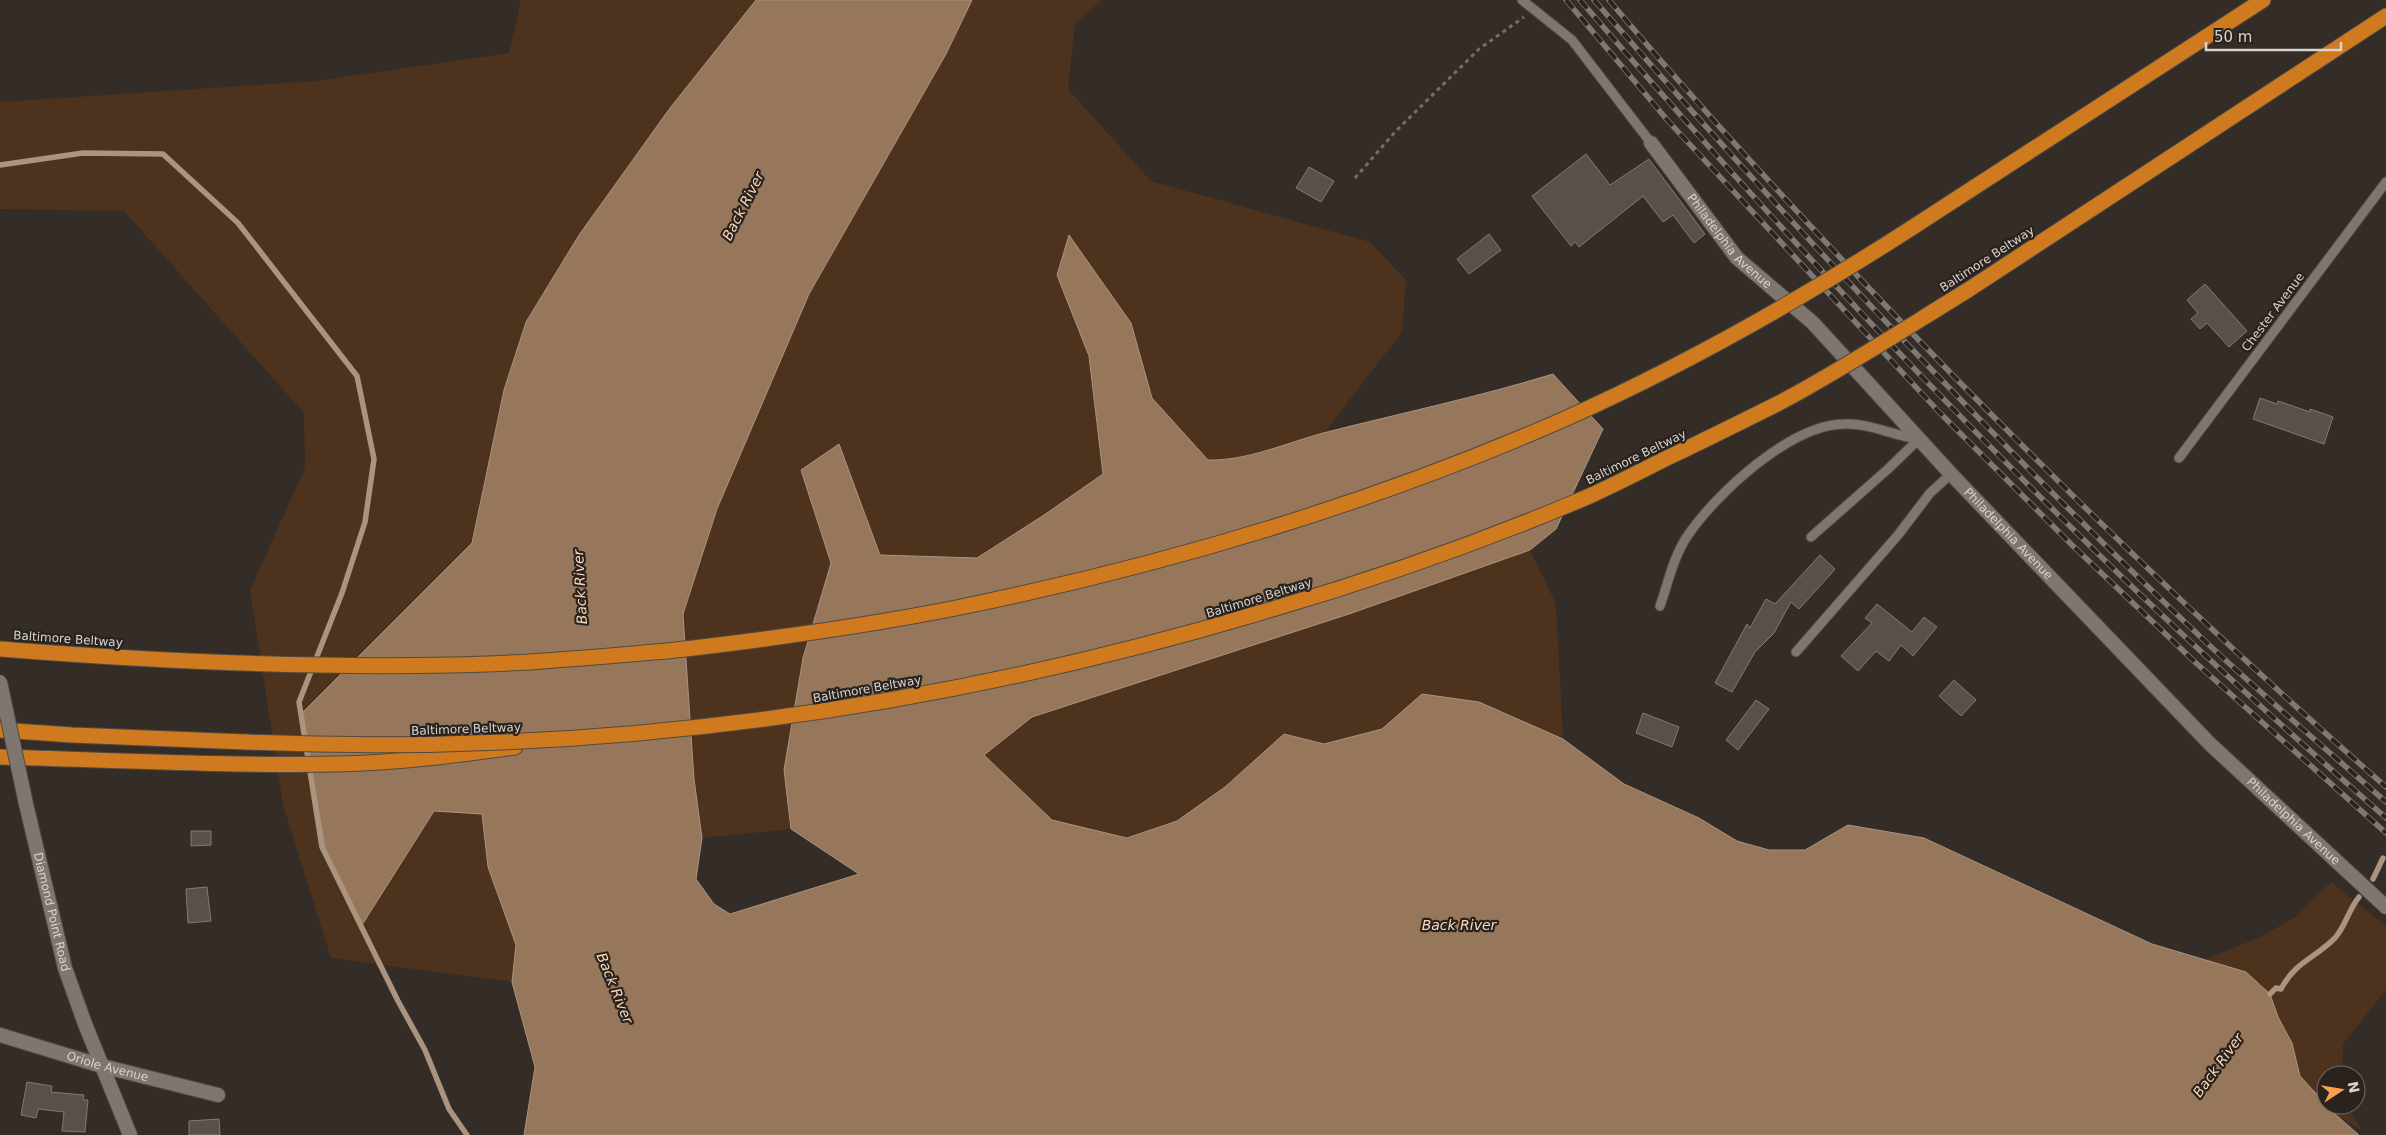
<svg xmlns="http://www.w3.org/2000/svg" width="2386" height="1135" font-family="'DejaVu Sans',sans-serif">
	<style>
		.green { fill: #4d331d }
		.water { fill: #97775c; stroke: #aa937f }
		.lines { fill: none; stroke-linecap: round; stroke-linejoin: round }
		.stream { stroke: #aa937f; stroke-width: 5.5 }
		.building { fill: #58514b; stroke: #827a74 }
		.service-casing { stroke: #4f4a45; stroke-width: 11 }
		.minor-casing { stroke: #4f4a45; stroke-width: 16 }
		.motorway-casing { stroke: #4f4a45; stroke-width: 17 }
		.path { stroke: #746e69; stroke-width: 3; stroke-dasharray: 4 4; stroke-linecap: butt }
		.service { stroke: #7e766f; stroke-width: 9 }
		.minor { stroke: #7e766f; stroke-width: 14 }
		.motorway { stroke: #cf7a1e; stroke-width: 15 }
		.rail-casing { stroke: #7f7975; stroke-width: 5.5 }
		.rail { stroke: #29221d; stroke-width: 4; stroke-dasharray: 11; stroke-linecap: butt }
		.minor-bridge-casing { stroke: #4f4a45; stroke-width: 16; stroke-linecap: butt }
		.motorway-bridge-casing { stroke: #4f4a45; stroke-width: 17; stroke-linecap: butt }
		.minor-bridge { stroke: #7e766f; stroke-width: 14 }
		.motorway-bridge { stroke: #cf7a1e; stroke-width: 15 }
		.labels { text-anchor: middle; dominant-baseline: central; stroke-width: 4.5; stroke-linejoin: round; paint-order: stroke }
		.street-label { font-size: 12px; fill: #d8d4d0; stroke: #29221d }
		.water-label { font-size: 14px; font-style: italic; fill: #f9d8bd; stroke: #29221d }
	</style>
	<rect width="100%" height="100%" fill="#332c27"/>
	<path class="green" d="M521 0H755L741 21 670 108 488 867 516 945 512 982 331 958 283 805 250 590 305 468 304 413 124 211 0 209V102L315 81 509 53Z
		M971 0H1102L1075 24 1068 89 1151 181 1370 242 1406 280 1402 332 1324 433 1229 461 1208 460 1152 398 1131 323 1069 235 1057 275 1089 356 1103 474 1044 515 977 558 880 555 839 445 801 470 831 563 803 659 784 770 791 829 702 838 694 779 683 614 713 520 754 419 809 294 946 54Z
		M1530 550 1556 604 1563 739 1479 702 1422 694 1382 729 1324 744 1284 734 1225 787 1177 821 1127 838 1052 820 984 755 1032 717 1352 613Z
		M2331 882 2386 926V990L2343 1044 2342 1075H2326V1104L2300 1076 2292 1043 2278 1017 2270 994 2206 959 2258 938 2296 917Z
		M2327 1105H2347L2362 1131 2334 1113Z"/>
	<path class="water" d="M756 0H972L946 54 809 294 717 509 683 614 694 779 702 838 696 879 714 904 730 914 859 874 791 829 784 770 803 658 831 563 801 470 839 444 880 555 977 558 1044 515 1103 474 1089 356 1057 275 1069 235 1131 323 1152 398 1208 460C1248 461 1288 442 1327 432 1402 413 1478 397 1553 374L1603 429 1556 529 1530 550 1352 613 1032 717 984 755 1052 820 1127 838 1177 821 1225 787 1284 734 1324 744 1382 729 1422 694 1479 702 1563 739 1624 784 1699 818 1737 841 1769 850H1805L1848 825 1924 838 2152 944 2246 972 2270 994 2278 1017 2292 1043 2300 1076 2334 1113 2359 1135H524L535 1067 512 982 516 945 488 867 482 814 434 811 362 925 327 857 301 714 472 543 504 390 526 322 579 235 670 108Z"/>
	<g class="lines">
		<path class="stream" d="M0 165 83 153 163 154 238 223 357 376 374 459 365 522 342 593 299 702 322 847 398 1001 425 1050 449 1109 467 1135
			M2373 879 2383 858
			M2270 994 2276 988 2281 989C2295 962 2314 959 2335 938 2345 927 2349 909 2359 897"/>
	</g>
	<path class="building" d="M1586 154 1610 185 1649 159 1705 234 1694 243 1673 215 1663 222 1643 196 1579 247 1575 242 1571 246 1532 196Z
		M1309 167 1334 181 1321 202 1296 188Z
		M1489 234 1501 250 1469 274 1457 259Z
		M2205 284 2247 331 2229 347 2207 323 2200 329 2191 319 2198 313 2187 300Z
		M2260 398 2277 404 2278 401 2310 412V409L2333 417 2324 444 2253 419Z
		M1820 555 1835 569 1830 575 1799 609 1791 602 1774 633 1755 652 1732 692 1715 683 1747 624 1750 628 1766 599 1775 604Z
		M1877 604 1912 632 1924 617 1937 627 1913 656 1901 645 1889 661 1876 651 1858 671 1841 656 1872 623 1865 618Z
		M1954 680 1976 700 1961 716 1939 696Z
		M1756 700 1769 709 1738 750 1726 740Z
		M1643 713 1679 727 1672 747 1636 733Z
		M191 831H211V845L191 846Z
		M207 887 211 921 188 923 186 889Z
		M27 1082 52 1086 51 1092 84 1095 83 1100H88L85 1132 62 1131 64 1112 38 1109 36 1118 21 1115Z
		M219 1119 220 1135H189V1121Z"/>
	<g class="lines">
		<g class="service-casing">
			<path id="service" d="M1522 0 1572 40 1651 143
				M2179 458 2386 182
				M1811 537 1888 469 1919 439
				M1660 606C1668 583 1674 555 1688 535 1717 493 1791 424 1845 424 1871 423 1893 436 1919 439
				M1796 652 1898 535 1930 493 1951 474"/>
		</g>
		<g class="minor-casing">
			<g id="minor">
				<path id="s1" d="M1651 143 1737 258 1813 323 1951 474 2210 744 2386 907"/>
				<path id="s2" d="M26 804 65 968 85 1024 130 1135"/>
				<path id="s3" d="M0 1035 102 1066 218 1095"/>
			</g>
		</g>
		<g class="motorway-casing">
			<path id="motorway" d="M1910 229 2263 0
				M1968 290 2386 16
				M0 649C150 661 300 668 451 665 523 664 595 657 667 651
				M0 730 72 735 246 742
				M0 757C112 760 225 766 338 764 397 763 457 755 515 747"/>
		</g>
		<path class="path" d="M1355 178 1395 132 1479 49 1524 17"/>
		<use href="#service" class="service"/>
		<use href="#minor" class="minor"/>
		<use href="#motorway" class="motorway"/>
		<g class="rail-casing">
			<path id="rail" d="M1566 0 1669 122 1940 413 2072 545 2196 663 2386 833
				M1580 0C1739 185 1905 365 2080 536 2179 634 2282 726 2386 818
				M1594 0C1789 224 1992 440 2208 644 2266 698 2327 750 2386 802
				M1609 0C1691 98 1778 192 1866 285 2032 460 2205 628 2386 787"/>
		</g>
		<use href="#rail" class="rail"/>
		<g class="minor-bridge-casing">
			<path id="minor-bridge" d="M0 682 26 804"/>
		</g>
		<g class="motorway-bridge-casing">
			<path id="motorway-bridge" d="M667 651C764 640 860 627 956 608 1162 566 1368 505 1560 421 1682 367 1798 301 1910 229
				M246 742C589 757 930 711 1259 613 1370 581 1479 543 1585 498 1612 486 1639 472 1667 458 1705 440 1743 421 1781 402 1845 368 1906 328 1968 290"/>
		</g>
		<use href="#minor-bridge" class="minor-bridge"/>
		<use href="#motorway-bridge" class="motorway-bridge"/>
	</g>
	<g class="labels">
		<g class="street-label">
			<text stroke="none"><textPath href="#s1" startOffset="126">Philadelphia Avenue</textPath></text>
			<text transform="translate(1987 259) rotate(-33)">Baltimore Beltway</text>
			<text transform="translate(2273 312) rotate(-53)">Chester Avenue</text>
			<text transform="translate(1636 457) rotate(-26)">Baltimore Beltway</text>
			<text stroke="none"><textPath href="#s1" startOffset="531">Philadelphia Avenue</textPath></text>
			<text transform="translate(1259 598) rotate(-17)">Baltimore Beltway</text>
			<text transform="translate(68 639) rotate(4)">Baltimore Beltway</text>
			<text transform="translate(867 689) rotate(-10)">Baltimore Beltway</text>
			<text transform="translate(466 729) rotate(-2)">Baltimore Beltway</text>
			<text stroke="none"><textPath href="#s1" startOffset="936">Philadelphia Avenue</textPath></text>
			<text stroke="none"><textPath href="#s2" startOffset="111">Diamond Point Road</textPath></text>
			<text stroke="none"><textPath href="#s3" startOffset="112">Oriole Avenue</textPath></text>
		</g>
		<g class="water-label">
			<text transform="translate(743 206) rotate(-63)">Back River</text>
			<text transform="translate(580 587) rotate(-93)">Back River</text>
			<text x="1459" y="925">Back River</text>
			<text transform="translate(615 988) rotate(68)">Back River</text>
			<text transform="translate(2218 1065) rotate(-54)">Back River</text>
		</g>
	</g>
	<g transform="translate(2341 1090) rotate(78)"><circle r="24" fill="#29221d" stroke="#6f6965"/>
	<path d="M0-4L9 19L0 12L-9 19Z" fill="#f9a04c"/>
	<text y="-8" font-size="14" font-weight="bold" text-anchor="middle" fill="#d8d4d0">N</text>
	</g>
	<path d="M2206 42v8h135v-8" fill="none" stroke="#d8d4d0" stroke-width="2.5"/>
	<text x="2214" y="42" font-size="15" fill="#d8d4d0" stroke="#29221d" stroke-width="4" paint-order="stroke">50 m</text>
</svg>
